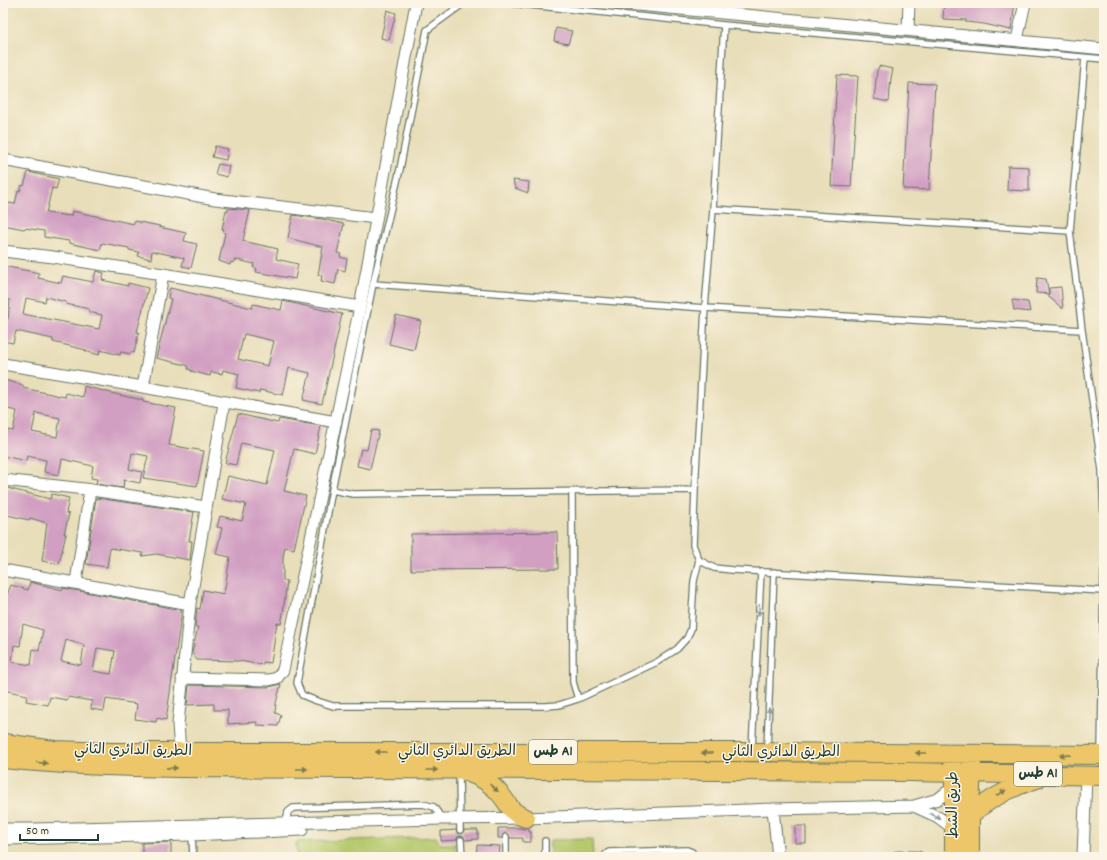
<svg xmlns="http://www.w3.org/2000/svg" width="1107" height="860" font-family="Dekko,'Playpen Sans Arabic',sans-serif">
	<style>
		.green { fill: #b5c96d; stroke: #6a8350 }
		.building { fill: #d19fc2; fill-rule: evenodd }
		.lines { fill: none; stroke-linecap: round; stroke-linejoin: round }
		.service-casing { stroke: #657563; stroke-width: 8 }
		.minor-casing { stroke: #657563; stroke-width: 13 }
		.trunk-casing { stroke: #657563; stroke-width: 20 }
		.service { stroke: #fff; stroke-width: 5.5 }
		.minor { stroke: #fff; stroke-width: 11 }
		.trunk { stroke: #ecc669; stroke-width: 18 }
		.oneway { fill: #8f9e9a }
		.oneway2 { fill: #7b7b4c }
		.labels { text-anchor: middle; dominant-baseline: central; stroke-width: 3; stroke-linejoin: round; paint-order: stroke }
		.shield { fill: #fcf5e5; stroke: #617469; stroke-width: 1 }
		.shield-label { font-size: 14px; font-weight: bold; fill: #1f3d34 }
		.street-label { font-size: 15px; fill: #1f3d34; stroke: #fcf5e5 }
	</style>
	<rect width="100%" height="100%" fill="#fcf5e5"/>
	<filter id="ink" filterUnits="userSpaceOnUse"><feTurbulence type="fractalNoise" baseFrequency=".025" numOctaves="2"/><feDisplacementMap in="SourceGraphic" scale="8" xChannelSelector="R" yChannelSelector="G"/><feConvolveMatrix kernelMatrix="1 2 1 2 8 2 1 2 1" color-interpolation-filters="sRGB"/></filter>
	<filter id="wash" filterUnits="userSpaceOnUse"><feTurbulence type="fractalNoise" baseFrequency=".012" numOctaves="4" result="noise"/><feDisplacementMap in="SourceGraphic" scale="16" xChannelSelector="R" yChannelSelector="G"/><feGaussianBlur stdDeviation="0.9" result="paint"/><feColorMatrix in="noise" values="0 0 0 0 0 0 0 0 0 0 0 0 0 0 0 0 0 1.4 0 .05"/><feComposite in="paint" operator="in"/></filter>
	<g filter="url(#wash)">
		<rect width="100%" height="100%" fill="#e8deba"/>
		<path class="green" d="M436 837 440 844H455V857H297L296 842Z
			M592 839 593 857H550V840Z"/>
		<g id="blocks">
			<path class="building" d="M944 3H1015L1011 30 984 24 966 22V20L943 19Z
				M387 10 396 13 389 40 381 38Z
				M556 28 572 31 568 44 554 41Z
				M879 66 893 69 891 78 889 102 874 99 877 71Z
				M837 75 858 76 851 187 831 186Z
				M909 83 935 84 929 190 903 189Z
				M215 146 228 149 226 160 212 157Z
				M218 164 229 166 227 177 215 174Z
				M1008 166 1029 167V191L1007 190Z
				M28 172 59 179 56 189 52 188 46 213 71 216 72 211 134 224V221L160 226 159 227 186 233 184 241 197 244 191 268 182 266 184 258 152 251 151 259 138 256 139 252 129 250V248L102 243 100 250 69 243V241L44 237V231L25 228 24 229 3 225 8 203 15 204 18 191H20L22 185 24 186Z
				M513 180 529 182 528 193 515 188Z
				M228 208 250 210 243 241 278 249 276 259 298 264 295 279 256 272 257 269 253 267 254 264 237 260V261L234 260V263L231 262 230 265 219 261 225 233 223 232 224 229H222L226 210 228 211Z
				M293 215 322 219 344 224 337 253 341 254 340 257 347 259 345 271 338 269 335 284 321 281 322 275H318L323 247 288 238Z
				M3 266 39 273 38 278 61 283 63 276 93 282 96 271 104 273 102 280 128 286V283L148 288 137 332H139L134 353 131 352 130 354 121 352 120 355 100 350 99 355 85 351 86 350 53 342V339L16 331 13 343 3 341V318L8 319 10 300 3 299 5 287 3 286ZM46 297 66 302V304L89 309V312L102 315 99 329 23 314 26 298 45 302Z
				M1037 278 1046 279 1049 294 1036 293Z
				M1061 287 1063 309 1049 297V288Z
				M170 288 252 308 253 304 281 310 283 301 342 314 322 404 303 400 310 373 289 368 283 395 260 390 259 393 236 388 239 374 223 370 222 374 211 372 210 376 191 371V370L188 369V366L186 365 156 358 171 299 168 298ZM244 334 274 341 268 366 238 359Z
				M1012 300 1028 302 1030 312 1014 310Z
				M396 315 421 321 414 350 389 344Z
				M4 380 23 385V388L65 397 66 393 83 397 84 386 119 395 143 400V402L176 408 169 445 204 451 197 486 143 478 148 456 132 453 129 469 142 472 140 483 124 480 123 488 96 484 97 479 91 478 93 466 62 459 59 475 44 472 46 460 27 456 26 461 3 456V429L13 431 17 411 3 408V387ZM36 413 60 418 57 437 32 432Z
				M238 414 278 423 279 419 321 426 315 454 294 449 284 491 306 496 294 549 285 547 283 557V580L287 581 283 613 281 624 277 623 271 663 263 662V665L239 661 197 660 192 653 198 627H195L197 608 200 609 203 590 224 594 230 557 216 554 222 528 217 527 220 516 242 521 246 504 222 499 228 476 267 485 275 450 241 443 236 465 225 463Z
				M371 430 379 431 370 469 357 466 361 449 367 450Z
				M7 488 50 499 52 494 69 498 66 513 69 514 64 534H66L59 564 42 561 47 523 30 518 29 520 3 514V494L4 489H7Z
				M96 498 194 512 189 541H192L190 560 156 554 142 556 143 553 110 548 107 567 86 564Z
				M557 532 558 569 411 570V534Z
				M30 582 63 590V588L182 610 166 720 157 718 156 722 135 719 137 704 106 699 104 711 91 709 92 701 68 697 67 700 50 697 48 705 26 701 27 695 3 690V605L11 585 28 590ZM23 624 43 630 39 651 33 649 31 665 12 662 14 645 20 646ZM66 640 84 645 81 665 61 661ZM97 648 115 651 111 674 93 671Z
				M281 684 276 703 275 713 281 715 278 726 257 725V722L228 724V710H214V704L187 705 189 685 269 687Z
				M795 826H806V843H795Z
				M498 828H522V829H529V832H531V842H523V838H510L509 835 506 833 503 835 502 838H498Z
				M456 830 457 832 460 834 462 833 464 830H478V839L465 840 463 836H460L457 838V840L441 841V831Z
				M171 842V853H170L169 857H142V843Z
				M477 845 500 846 499 857H476Z"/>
		</g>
	</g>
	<g filter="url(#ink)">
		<use href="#blocks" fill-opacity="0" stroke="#657563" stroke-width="1"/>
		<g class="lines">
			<g class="service-casing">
				<path id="service" d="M464 3 427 30 400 169 373 284 332 490 297 683 302 695 314 700 333 706H546L559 705 578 699 657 662 677 649 687 638 691 629 694 581 699 560 693 545 695 490 705 308 713 209 724 25
					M510 3 724 25 1104 59
					M1085 58 1070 231 1082 330 1102 470 1104 516
					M713 209 1070 231
					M373 284 705 308 1082 330
					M332 490 353 494 695 490
					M572 492 573 682 578 699
					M699 560 714 568 732 570 1103 591
					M752 749 761 571
					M767 750 774 572
					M1101 753 1104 571
					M459 773 460 830
					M286 823 288 812 293 808 423 804 434 807 442 819
					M192 833 193 857
					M461 840 462 857
					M545 841V857
					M506 857V837
					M606 857V854L609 852 687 850 692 852V857"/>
			</g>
			<g class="minor-casing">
				<path id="minor" d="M617 3 1104 49
					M908 30 909 3
					M1017 40 1025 3
					M3 160 215 199 376 218
					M3 251 53 257 163 274 143 387
					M163 274 360 307
					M3 364 143 387 336 422
					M3 480 85 489 206 507
					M3 570 190 604
					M76 582 90 490
					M182 678 269 680 277 678 283 670 360 307 416 3
					M180 752 178 724 190 604 224 403
					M914 806 938 817 954 829
					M773 809 778 857
					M3 829H34L442 819 526 818 773 809 914 806 938 799 947 792
					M3 839 192 835 302 830
					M897 857H918
					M1083 857 1086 775"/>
			</g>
			<g class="trunk-casing">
				<path id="trunk" d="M3 743 55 750 112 752H767L1104 755
					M3 759C62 765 120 767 179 768L909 772 1104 776
					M953 760 954 773V857
					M466 772C479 776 492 784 501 795 510 806 511 813 526 818
					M970 815C990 798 1011 787 1037 779
					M970 857V815L972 762"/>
			</g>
			<use href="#service" class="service"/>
			<use href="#minor" class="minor"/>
			<use href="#trunk" class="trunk"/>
		</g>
		<defs><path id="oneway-solid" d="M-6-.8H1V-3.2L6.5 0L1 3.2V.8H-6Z"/></defs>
		<g class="oneway">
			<use href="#oneway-solid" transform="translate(759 610) rotate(93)"/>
			<use href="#oneway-solid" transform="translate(769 713) rotate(-88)"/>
			<use href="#oneway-solid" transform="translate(935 816) rotate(27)"/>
		</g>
		<g class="oneway2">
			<use href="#oneway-solid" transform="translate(381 752) rotate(180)"/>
			<use href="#oneway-solid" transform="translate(707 753) rotate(-180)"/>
			<use href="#oneway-solid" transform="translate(921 753) rotate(-180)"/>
			<use href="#oneway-solid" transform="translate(1065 755) rotate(-179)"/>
			<use href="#oneway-solid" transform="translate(42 763) rotate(7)"/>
			<use href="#oneway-solid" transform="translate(172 768) rotate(1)"/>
			<use href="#oneway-solid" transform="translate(302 769)"/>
			<use href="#oneway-solid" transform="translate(432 770)"/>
			<use href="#oneway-solid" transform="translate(494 788) rotate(41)"/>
			<use href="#oneway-solid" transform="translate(1001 793) rotate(-29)"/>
		</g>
	</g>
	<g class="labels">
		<g class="shield">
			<rect x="529" y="740" width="48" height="24" rx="3"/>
			<rect x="1014" y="762" width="48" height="24" rx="3"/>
		</g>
		<g class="shield-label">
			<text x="553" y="752">طس A1</text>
			<text x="1038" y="774">طس A1</text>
		</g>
		<g class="street-label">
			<text transform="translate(133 751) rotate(1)">الطريق الدائري الثاني</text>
			<text x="457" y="752">الطريق الدائري الثاني</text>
			<text x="781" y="753">الطريق الدائري الثاني</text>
			<text transform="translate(954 805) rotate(-90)">طريق الشط</text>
		</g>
	</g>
	<rect width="1107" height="860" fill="none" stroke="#fcf5e5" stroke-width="16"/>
	<path d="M20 834v6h78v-6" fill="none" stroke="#1f3d34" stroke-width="2"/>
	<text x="26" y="834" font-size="12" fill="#1f3d34" stroke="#fcf5e5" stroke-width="3" paint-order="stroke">50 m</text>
</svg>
